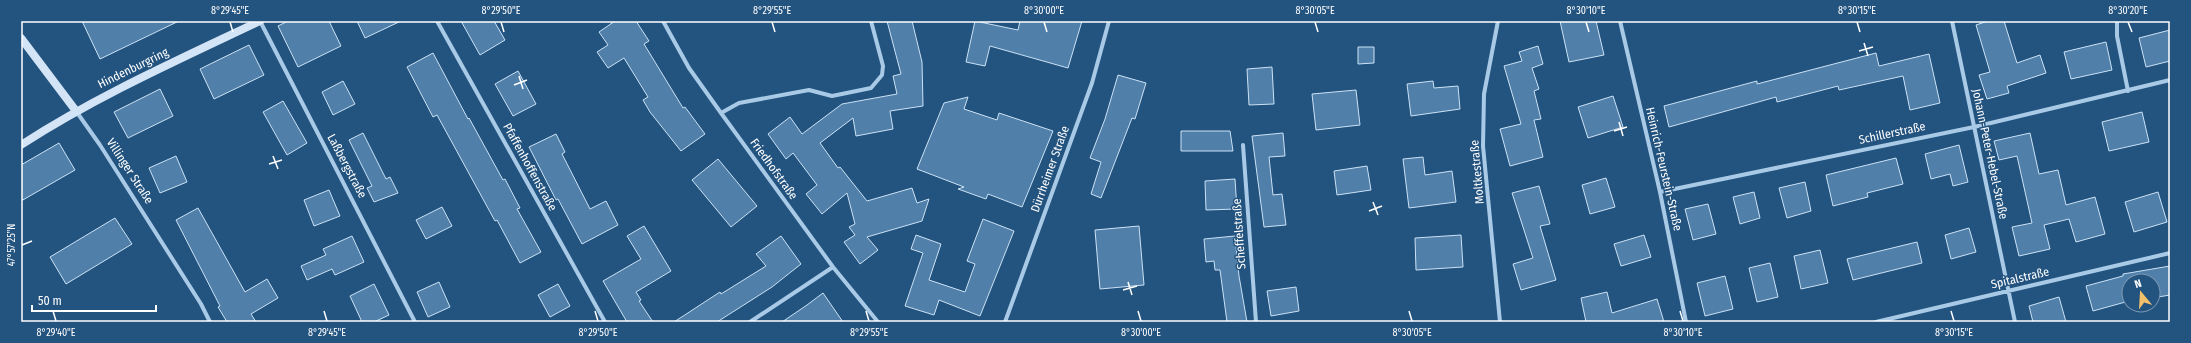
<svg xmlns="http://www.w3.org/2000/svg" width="2191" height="343" font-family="'Fira Sans Condensed',sans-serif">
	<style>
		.building { fill: #5080aa; stroke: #cbe2f5 }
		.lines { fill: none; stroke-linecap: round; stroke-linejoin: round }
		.minor { stroke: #a8cae6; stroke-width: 4 }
		.secondary { stroke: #d2e4f6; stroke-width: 8 }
		.ticks { fill: none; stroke: #fff; stroke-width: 1.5 }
		.labels { text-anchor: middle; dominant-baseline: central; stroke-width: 3; stroke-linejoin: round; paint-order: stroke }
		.street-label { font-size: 12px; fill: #fff; stroke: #23537f }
		.neatline { fill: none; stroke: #fff; stroke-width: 1.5 }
		.ticks-label { font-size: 10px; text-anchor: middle; fill: #fff }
	</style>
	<rect width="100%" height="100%" fill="#23537f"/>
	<path class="building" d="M82 21H179L100 59Z
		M288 21H329L341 46 298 67 278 26Z
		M357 21H401L365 38Z
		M461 21H494L505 40 480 55Z
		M615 21H636L649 41 644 44 683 108 685 107 705 134 681 151 650 112 643 100 648 97 624 58 608 68 597 52 608 45 599 32Z
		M887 21H912L922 62 923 106 890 111 893 129 856 136 853 118 820 143 838 168 840 167 867 201 912 188 917 203 929 199 922 221 867 237 878 250 860 264 844 242 855 235 849 227 855 224 847 193 822 214 806 194 817 185 793 153 786 159 768 134 790 117 802 134 842 104 897 94 893 76 901 74Z
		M975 21 1018 30 1020 21H1082L1068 68 990 46 985 66 966 62Z
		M1560 21H1596L1604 55 1569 62Z
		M1988 21H2004L2017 63 2040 55 2046 73 2007 86 2009 93 1987 99 1979 75 1990 72 1976 25Z
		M2170 30V61L2146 67 2139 38Z
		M2106 42 2112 70 2071 79 2064 52Z
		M249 45 264 75 214 99 200 69Z
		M1538 46 1543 64 1532 68 1539 89 1534 91 1541 119 1534 120 1543 157 1510 166 1500 129 1521 124 1504 66 1522 61 1519 52Z
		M1358 47H1374V63L1358 64Z
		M433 53 468 119 469 118 503 180 505 179 520 208 517 209 541 252 520 263 497 220 495 221 437 115 433 117 407 67Z
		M1876 53 1879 66 1929 54 1940 103 1910 110 1903 76 1839 90 1838 86 1777 102 1776 97 1669 127 1664 106 1757 81V84Z
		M1272 67 1274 104 1249 105 1247 69Z
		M518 71 536 104 513 116 495 84Z
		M1118 75 1146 83 1135 119 1132 118 1101 198 1091 194 1101 162 1090 158 1105 119Z
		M343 81 355 104 333 115 322 92Z
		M1433 81 1434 88 1458 86 1460 109 1411 116 1407 84Z
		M160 89 173 116 128 138 114 112Z
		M1356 90 1360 125 1316 130 1312 94Z
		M1613 96 1623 127 1588 138 1578 107Z
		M968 97 964 109 997 120 999 113 1053 131 1022 207 988 194 986 199 958 189 964 187 917 169 944 103Z
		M283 101 307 143 287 155 263 112Z
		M2142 112 2149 142 2109 151 2102 122Z
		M1181 131H1230L1233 151H1181Z
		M363 133 386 179 390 177 398 193 374 202 367 188 372 186 349 140Z
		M1283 133 1285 156 1269 157 1273 195 1282 194 1286 225 1264 227 1252 136Z
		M2030 133 2039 174 2058 170 2066 205 2095 197 2105 234 2076 242 2069 219 2044 225 2050 249 2019 256 2012 227 2032 223 2017 156 1999 160 1994 141Z
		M556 134 565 152 562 154 590 209 606 201 618 225 582 244 558 199 556 200 529 147Z
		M59 143 75 170 21 201V165Z
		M1959 145 1968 182 1953 186 1950 174 1931 179 1925 154Z
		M176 156 187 182 160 193 149 168Z
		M1423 157 1425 175 1452 171 1456 202 1409 208 1403 159Z
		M1896 158 1903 184 1867 193 1868 197 1833 206 1826 175Z
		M718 159 757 206 731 227 692 180Z
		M1367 166 1371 190 1337 195 1334 171Z
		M1606 178 1615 207 1590 214 1582 185Z
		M1235 179 1237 209 1206 210 1205 181Z
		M1805 182 1811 211 1787 218 1779 188Z
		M1539 186 1550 224 1540 226 1556 280 1521 290 1513 264 1533 258 1512 193Z
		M329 190 340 216 314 226 304 200Z
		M1754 192 1760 218 1740 224 1733 197Z
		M2158 192 2167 222 2134 232 2125 202Z
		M1708 204 1716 234 1693 240 1685 209Z
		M442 207 452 226 426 239 416 220Z
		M198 208 245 292 267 279 278 298 251 314 256 322H227L218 307 220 306 176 220Z
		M115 218 132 244 66 284 50 257Z
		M983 219 1014 231 980 316 939 300 934 315 905 306 923 253 911 249 916 235 941 244 929 280 965 292 975 264 967 261Z
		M644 226 671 271 636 292 641 300 639 301 653 322H627L603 281 641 259 627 236Z
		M1139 226 1144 285 1100 289 1095 230Z
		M1969 228 1976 252 1951 259 1945 235Z
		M1461 235 1463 267 1416 270 1415 238Z
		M1644 235 1651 257 1621 266 1614 244Z
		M352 236 364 262 335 275 332 269 307 280 301 266 326 255 323 249Z
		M781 236 801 264 772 287 717 322H674L720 292 721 294 766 266 756 254Z
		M1235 236 1239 276 1247 322H1227L1220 270H1215L1214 261 1206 262 1204 239Z
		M1917 242 1922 263 1853 280 1847 259Z
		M1820 250 1828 283 1801 289 1794 256Z
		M1770 263 1778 297 1757 302 1749 268Z
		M2170 266V295L2158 297 2155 281H2129V301L2093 311 2086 286 2123 276V274Z
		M1725 276 1733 309 1705 316 1697 283Z
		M439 282 450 307 428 317 417 292Z
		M374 284 389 315 374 322H362L350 296Z
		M558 284 570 306 550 317 538 295Z
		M1296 287 1299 311 1271 316 1267 291Z
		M1607 292 1612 313 1657 299 1664 322H1586L1581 298Z
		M823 293 843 322H782L807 305Z
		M2059 297 2066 322H2033L2029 306Z"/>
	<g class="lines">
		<path class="minor" d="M260 21 415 322
			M437 21 605 322
			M663 21 689 68 721 113 833 267 878 322
			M1498 21 1484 94 1483 146 1500 322
			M1620 21 1660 192 1686 322
			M1952 21 2015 322
			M2117 21V36L2128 91
			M76 111 100 145 201 304 210 322
			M721 113 739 103 809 90 832 96 871 88 882 75 883 66 871 21
			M1243 145 1256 322
			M1660 192 1974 127 2170 80
			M750 322 833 267
			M1005 322 1092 83 1109 21
			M1876 322 2170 253"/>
		<path class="secondary" d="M21 38 76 111
			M21 145C97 96 178 60 260 21"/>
	</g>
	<path class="ticks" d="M230 22 233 32M501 22 504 32M772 22 775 32M1044 22 1047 32M1315 22 1318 32M1586 22 1589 32M1857 22 1860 32M2128 22 2132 32M1864 43 1868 56M1859 51 1873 47M519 76 523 89M514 85 527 80M1619 122 1623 136M1614 131 1627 127M273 156 278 169M269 164 282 160M1373 202 1378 215M1369 211 1382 206M22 245 32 241M1128 282 1132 295M1123 290 1137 286M53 311 56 321M324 311 327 321M595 311 598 321M866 311 869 321M1138 311 1141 321M1409 311 1412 321M1680 311 1683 321M1951 311 1954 321"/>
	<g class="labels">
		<g class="street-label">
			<text transform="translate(133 68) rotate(-26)">Hindenburgring</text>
			<text transform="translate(1892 133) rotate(-12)">Schillerstraße</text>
			<text transform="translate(1990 154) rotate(78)">Johann-Peter-Hebel-Straße</text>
			<text transform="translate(347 166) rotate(62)">Laßbergstraße</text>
			<text transform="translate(530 167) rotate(61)">Pfaffenhoffenstraße</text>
			<text transform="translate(774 169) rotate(54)">Friedhofstraße</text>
			<text transform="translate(1050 169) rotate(-70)">Dürrheimer Straße</text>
			<text transform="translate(1664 169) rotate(77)">Heinrich-Feurstein-Straße</text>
			<text transform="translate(130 171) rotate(57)">Villinger Straße</text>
			<text transform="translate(1477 172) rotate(-95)">Moltkestraße</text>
			<text transform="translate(1239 234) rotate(-94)">Scheffelstraße</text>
			<text transform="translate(2020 278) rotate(-13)">Spitalstraße</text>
		</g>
	</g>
	<rect width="2191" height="343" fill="none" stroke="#23537f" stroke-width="44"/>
	<g transform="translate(2141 293) rotate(342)"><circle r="19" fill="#23537f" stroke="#7b98b2"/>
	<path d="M0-3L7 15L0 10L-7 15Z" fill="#f2bf6b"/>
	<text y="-6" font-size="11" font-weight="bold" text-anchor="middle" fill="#ffffff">N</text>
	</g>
	<path d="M32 305v6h124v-6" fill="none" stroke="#ffffff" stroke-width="2"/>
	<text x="38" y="305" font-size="12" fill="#ffffff" stroke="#23537f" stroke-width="3" paint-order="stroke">50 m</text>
	<rect x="22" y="22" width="2147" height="299" class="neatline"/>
	<g class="ticks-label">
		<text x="230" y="14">8°29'45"E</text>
		<text x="501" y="14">8°29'50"E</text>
		<text x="772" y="14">8°29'55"E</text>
		<text x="1044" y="14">8°30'00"E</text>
		<text x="1315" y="14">8°30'05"E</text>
		<text x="1586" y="14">8°30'10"E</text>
		<text x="1857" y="14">8°30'15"E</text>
		<text x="2128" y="14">8°30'20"E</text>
		<text transform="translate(11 245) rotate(-90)" y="4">47°57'25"N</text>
		<text x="56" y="336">8°29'40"E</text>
		<text x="327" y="336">8°29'45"E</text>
		<text x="598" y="336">8°29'50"E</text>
		<text x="869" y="336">8°29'55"E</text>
		<text x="1141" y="336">8°30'00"E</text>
		<text x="1412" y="336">8°30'05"E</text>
		<text x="1683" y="336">8°30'10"E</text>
		<text x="1954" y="336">8°30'15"E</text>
	</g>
</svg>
